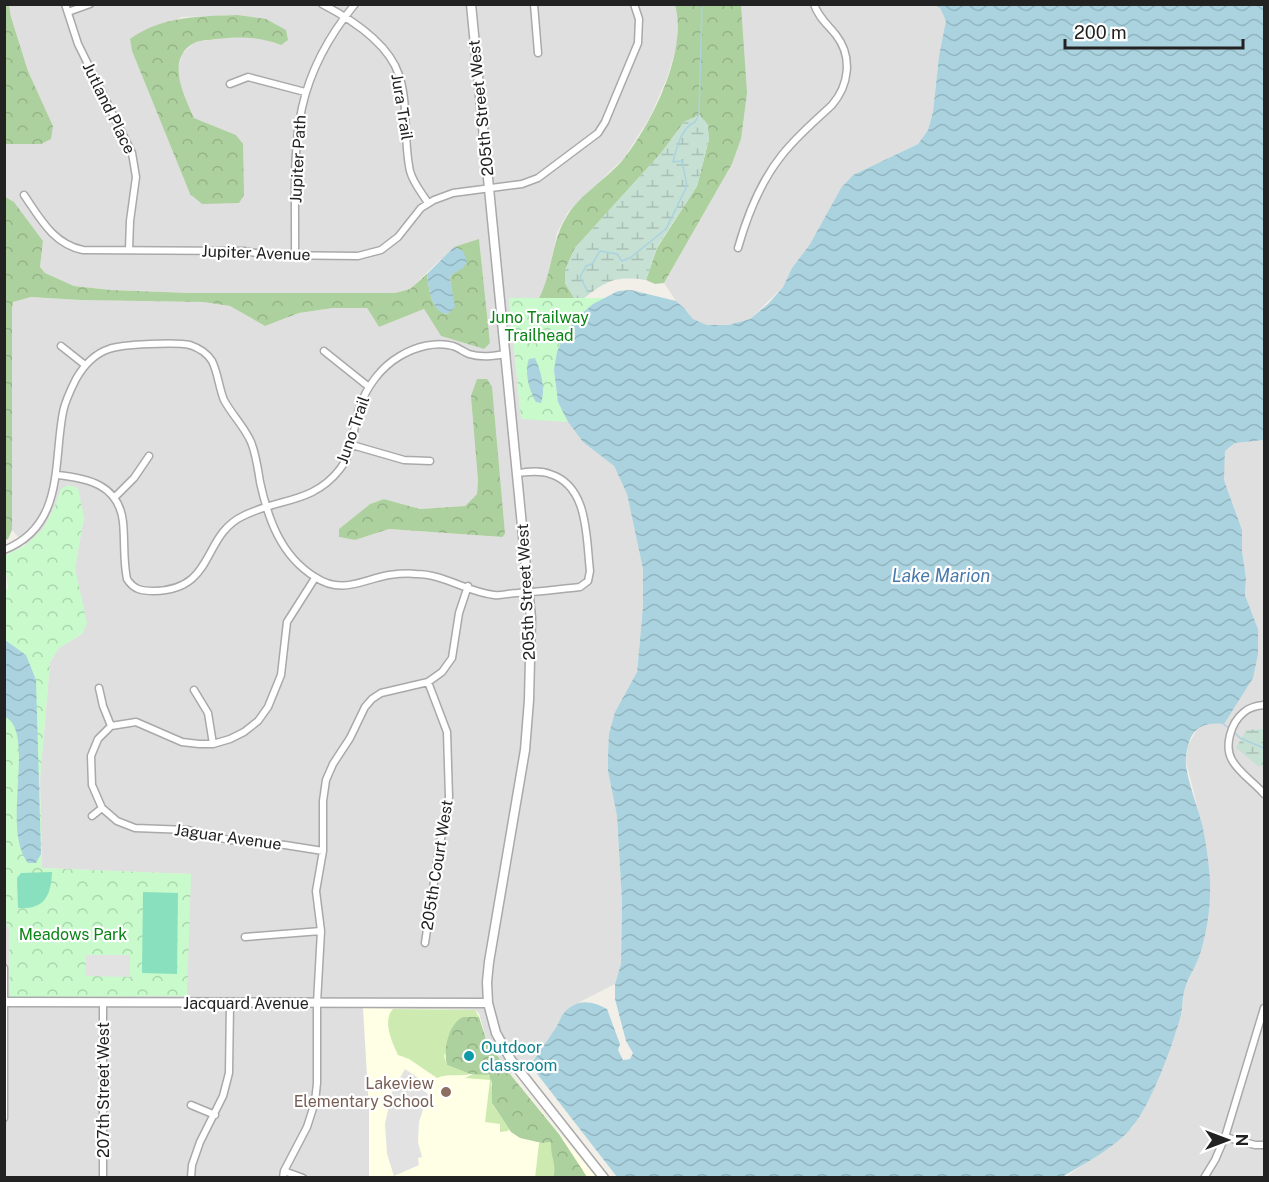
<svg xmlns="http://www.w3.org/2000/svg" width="1269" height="1182" font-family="'Public Sans',sans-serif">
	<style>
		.residential { fill: #e0dfdf; fill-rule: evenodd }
		.education { fill: #ffffe5 }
		.grass { fill: #cdebb0 }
		.forest { fill: url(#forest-crowns) }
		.wetland { fill: url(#wetland-marsh) }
		.park { fill: url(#park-crowns) }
		.pitch { fill: #88e0be }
		.parking { fill: #e2e2e2 }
		.water { fill: url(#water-waves) }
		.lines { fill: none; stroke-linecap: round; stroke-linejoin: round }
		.stream { stroke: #aad3df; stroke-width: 1.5 }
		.minor-casing { stroke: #a9a9a9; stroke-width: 9 }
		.tertiary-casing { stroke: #a9a9a9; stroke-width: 11 }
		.minor { stroke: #fff; stroke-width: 6 }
		.tertiary { stroke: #fff; stroke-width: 8 }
		.culture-dot { fill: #0f9aa8; stroke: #fff; stroke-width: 2 }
		.education-dot { fill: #8d6e63; stroke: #fff; stroke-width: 2 }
		.labels { text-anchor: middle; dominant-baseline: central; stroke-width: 4.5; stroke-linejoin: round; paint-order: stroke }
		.street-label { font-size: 16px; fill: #222; stroke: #fff }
		.park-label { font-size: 16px; fill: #0c8416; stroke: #fff }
		.culture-label { font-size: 16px; fill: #0d838f; stroke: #fff; text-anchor: start }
		.education-label { font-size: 16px; fill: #785e54; stroke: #fff; text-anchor: end }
		.water-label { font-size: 18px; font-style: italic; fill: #4a7aab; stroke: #fff }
	</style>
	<defs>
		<pattern id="forest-crowns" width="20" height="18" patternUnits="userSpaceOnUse" patternTransform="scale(1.5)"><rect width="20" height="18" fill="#add19e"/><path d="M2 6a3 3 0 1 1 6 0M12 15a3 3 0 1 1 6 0" fill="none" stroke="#95b388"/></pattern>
		<pattern id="wetland-marsh" width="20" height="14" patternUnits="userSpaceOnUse" patternTransform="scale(1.5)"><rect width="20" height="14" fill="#c6e0d4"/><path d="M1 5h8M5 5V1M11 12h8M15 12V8" fill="none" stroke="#aac0b6"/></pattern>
		<pattern id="park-crowns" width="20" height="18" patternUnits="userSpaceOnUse" patternTransform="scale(1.5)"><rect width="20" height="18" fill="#c8facc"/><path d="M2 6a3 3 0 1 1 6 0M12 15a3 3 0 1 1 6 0" fill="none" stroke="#acd6af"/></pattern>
		<pattern id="water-waves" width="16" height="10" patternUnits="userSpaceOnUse" patternTransform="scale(1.5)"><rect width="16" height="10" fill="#aad3df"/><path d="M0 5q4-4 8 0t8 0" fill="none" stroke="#92b5bf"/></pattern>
	</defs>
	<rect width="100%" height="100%" fill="#f2efe9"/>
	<path class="residential" d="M935 4 940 8 946 21 944 36 939 56 933 112 928 130 918 144 853 175 841 188 810 244 792 268 783 287 750 319 728 325H706L693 319 684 308 676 301 664 283 732 164 741 139V5Z
		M9 5H675L678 16 677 45 667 78 650 117 624 158 568 212 557 233 546 284 539 298H509L521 418 568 422 583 442 614 466 627 494 643 569V606L637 672 615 712 608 754V771L617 816 622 902 621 964 615 984 572 1006 563 1014 557 1027 533 1060 531 1066 510 1074 486 1039 479 1014 369 1109V1177H5L4 916 9 930 10 997 191 874 42 868 40 780 50 662 59 648 82 634 75 568 84 517 61 490 55 506 43 529 26 545 12 530V309L13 302 31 297 80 300 203 302 230 306 265 326 299 313 333 308H367L379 327 424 309 441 336 484 349 490 343 479 240 440 260 410 289 395 293H188L111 290 74 286 45 273 40 267 43 241 14 202 5 196V144L53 126 28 71 11 17ZM238 15 266 19 281 45 261 38 240 36 195 42 182 54 178 69 181 92 194 118 236 135 190 194 132 51 130 39 182 17ZM478 480 505 534 501 537 389 529 355 540 339 537V529L370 504 384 499 420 509 465 506 477 494Z
		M1264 440V1177L1065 1178 1133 1127 1150 1097 1165 1061 1176 1032 1182 1012 1184 991 1200 954 1210 884 1202 826 1186 761 1188 745 1198 728 1208 722 1258 629 1245 595 1246 578 1242 551V530L1224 480V466L1225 451 1235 443Z"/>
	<path class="education" d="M363 1008 475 1010 479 1014 486 1039 510 1074 596 1177H369V1109Z"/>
	<path class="grass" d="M393 1009 475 1010 479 1017H463L444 1056 447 1065 470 1074C459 1077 448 1073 437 1078L409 1059 398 1055C392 1042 382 1021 393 1009Z
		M473 1074H485L491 1077 493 1105 509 1129 508 1131 500 1132V1124L485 1122 490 1080 465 1078Z
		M551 1142C552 1154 556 1166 553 1177L535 1178 539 1143Z"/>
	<path class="forest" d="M9 5 11 17 28 71 53 126 51 139 41 144H5L4 5Z
		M675 5H741L747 93 741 139 732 164 664 283 655 284 646 280 657 248 697 186 709 139 700 115 684 122 662 152 575 248 565 270V283L575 299 539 298C553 271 551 241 567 216 580 194 609 178 625 157 653 121 688 50 675 5Z
		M238 15 266 19 286 30 288 40 281 45C259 37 241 36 217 39 210 40 200 40 194 43 165 59 184 96 194 118L236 135 243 144 244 195 239 203 202 204 190 194 132 51 130 39C161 16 201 16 238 15Z
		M4 196 14 202 43 241 40 267 45 273 74 286 111 290 188 293H395L410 289 427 274C429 289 431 312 448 314L453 299 450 279 451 275 459 269 463 251 454 247 479 239 490 343 484 349 441 336 424 309 379 327 367 308H333L299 313 265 326 230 306 203 302 80 300 31 297 13 302 12 309V530L8 539 5 540Z
		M477 379H487L492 387 505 534 502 537 389 529 355 540 339 537V529L370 504 384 499 420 509 465 506 477 494 478 480 471 396Z
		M463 1017H479L486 1039 510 1074 559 1134 587 1177H553C557 1166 550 1155 551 1142L542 1143 520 1138 511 1132 492 1103V1083L489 1075 470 1074 447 1065C443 1051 448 1024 463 1017Z"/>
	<path class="wetland" d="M699 115 708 124 709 139 697 186 657 247 646 280C615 276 607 280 582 300L575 299 565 283V270L575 248 662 152 684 122Z
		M1264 729V766H1258L1236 748 1246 730Z"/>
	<path class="park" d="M509 298H605L593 304 554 370 558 402 568 422 521 419Z
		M68 485 78 488 84 517 75 568 87 623 82 634 59 648 50 662 40 780 42 868 191 874 187 996 10 997 9 930 4 916V591L8 588 4 556 26 545 43 529 55 506 61 489Z"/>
	<path class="pitch" d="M52 872C51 895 45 910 18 908L17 878 21 873Z
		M143 892 178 893 177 974 142 973Z"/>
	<path class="parking" d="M86 955H130V977L85 976Z
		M405 1069 427 1084 424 1091 428 1094 419 1122 418 1142 422 1157 418 1158 419 1165 394 1176 387 1154 385 1124 392 1092Z"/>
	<path class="water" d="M935 5H1264V440L1235 443 1225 451 1224 480 1242 530V551L1246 578 1245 595 1258 629V654L1253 678 1224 724C1198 721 1189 732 1186 757 1184 773 1198 807 1202 824 1206 842 1209 863 1210 882 1211 905 1207 932 1200 954 1196 967 1187 979 1184 992 1182 1000 1183 1007 1181 1015 1174 1042 1150 1107 1132 1127 1116 1147 1084 1164 1062 1177H617L531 1066 533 1061C540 1050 548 1040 555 1029 559 1024 560 1017 564 1013 577 998 592 1001 607 1009L620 1044 618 1050 623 1060 630 1059 633 1053 626 1041 615 999V984L621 964 622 902 617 816 608 771V754L609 734 615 712 637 672 643 606V569L627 494 614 466 583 442 568 422 558 402 554 370 557 352 564 335 578 317 593 304 618 291 631 290 676 301 684 308 693 319 707 325H728L750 319 768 304 783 287 792 268 810 244 841 188 853 175 918 144 928 130 933 112 939 56 946 21 940 8Z
		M454 247 463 251 467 262 463 268 451 275 450 279 455 307 448 314C431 313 429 289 427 274Z
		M535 358C541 371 546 389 541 403L536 402C529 390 524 372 529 359Z
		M5 640 26 655 36 680 41 854 36 863H28C0 828 37 732 5 717Z"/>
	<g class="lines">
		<path class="stream" d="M588 292 580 277 586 266 592 264 600 251 617 254 622 261 630 258 666 229 687 186 682 161 673 162C677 147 681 128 695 122L699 115 702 4
			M1222 723 1230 729
			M1234 732 1240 738 1264 748"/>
		<g class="minor-casing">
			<path id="minor" d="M65 4 78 44 132 153 136 177 130 221 129 250
				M322 4C351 19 388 42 399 75 409 105 403 140 410 171 413 183 422 193 428 203
				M534 4 538 53
				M68 12 90 4
				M230 84 248 77 305 92
				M24 195C40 218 53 244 83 250L244 251 268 255 358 256 381 250 398 237 421 208 434 200 453 193 522 184 538 178 598 133 605 122 638 43 639 19 634 4
				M738 248C747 216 761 181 782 155 797 136 815 121 832 105 849 85 853 57 836 35 828 25 818 17 814 4
				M295 255C296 153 285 89 355 4
				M61 346 85 365
				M324 351 369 387
				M352 445 404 460 430 461
				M57 475C88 478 119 485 123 522 125 541 123 560 127 579 134 590 142 591 154 591 216 590 201 536 243 516 278 498 313 504 340 469 353 452 353 429 359 409 366 387 381 367 400 356 415 347 436 341 453 346 459 348 464 352 469 354 481 358 494 356 506 354
				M114 498 134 478 149 456
				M4 550C65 526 53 463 63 412 65 401 71 389 76 379 84 365 94 354 109 349 122 344 177 342 190 345 199 348 207 353 212 361 218 373 219 388 224 400 232 415 244 426 251 442 256 454 258 469 260 482 268 519 281 556 315 577 342 595 361 580 389 575 397 574 407 573 416 574 444 574 467 592 494 595 502 596 509 593 517 593 538 592 559 589 580 587L588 581 590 571C586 538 589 486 550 474 540 470 528 472 518 473
				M315 578 287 622 281 675 268 707 258 721 244 732 230 739 213 744H199L182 742 136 722 111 726 98 739 91 756 92 785 102 808 117 821 135 828 188 830 229 840 285 845 323 851
				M99 688 103 706 111 726
				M194 690 208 713 213 744
				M1264 705C1257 706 1249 707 1243 713 1231 723 1224 746 1232 760 1239 773 1255 783 1264 794
				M92 816 102 808
				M245 937 321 931
				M425 943 439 849 449 797 447 732 428 682
				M4 968V1118
				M191 1105 215 1115
				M1225 1137 1255 1145H1264
				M284 1171 303 1178
				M103 1178V1003
				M191 1178 192 1165 200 1142 223 1096 229 1073 230 1003
				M283 1178 284 1171 307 1127 315 1102 317 1083V1003L321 931 316 891 323 851V801L326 780 333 764 350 738 365 707 372 699 381 693 428 682 442 672 452 658 459 613 468 586
				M1204 1178 1215 1160 1225 1137 1264 1008"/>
		</g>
		<g class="tertiary-casing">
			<path id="tertiary" d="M471 4 531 618 529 700 525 750 489 962 487 982 488 1003 496 1033 511 1060 604 1178
				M4 1002 488 1003"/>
		</g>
		<use href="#minor" class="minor"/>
		<use href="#tertiary" class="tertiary"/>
	</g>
	<circle class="culture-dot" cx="469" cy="1056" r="6"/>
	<circle class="education-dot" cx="446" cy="1092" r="6"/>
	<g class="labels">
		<g class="street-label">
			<text transform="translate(402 107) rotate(81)">Jura Trail</text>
			<text transform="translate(109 108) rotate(64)">Jutland Place</text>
			<text transform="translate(481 108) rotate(-96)">205th Street West</text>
			<text transform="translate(298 159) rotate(-87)">Jupiter Path</text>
			<text transform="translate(256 253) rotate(2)">Jupiter Avenue</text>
			<text transform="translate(353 430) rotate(-71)">Juno Trail</text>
			<text transform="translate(526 592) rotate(-93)">205th Street West</text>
			<text transform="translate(228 837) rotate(8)">Jaguar Avenue</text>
			<text transform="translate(437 865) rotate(-81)">205th Court West</text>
			<text x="246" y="1003">Jacquard Avenue</text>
			<text transform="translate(103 1090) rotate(-90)">207th Street West</text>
		</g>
		<g class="park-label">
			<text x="539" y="317">Juno Trailway<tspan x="539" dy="18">Trailhead</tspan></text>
			<text x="73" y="934">Meadows Park</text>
		</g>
		<g class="culture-label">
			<text x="481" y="1047">Outdoor<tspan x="481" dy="18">classroom</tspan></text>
		</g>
		<g class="education-label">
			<text x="434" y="1083">Lakeview<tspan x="434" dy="18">Elementary School</tspan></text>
		</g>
		<g class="water-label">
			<text x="941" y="575">Lake Marion</text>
		</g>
	</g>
	<rect width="1269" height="1182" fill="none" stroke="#222222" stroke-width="12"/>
	<g transform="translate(1227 1140) rotate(90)" stroke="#ffffff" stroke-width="4.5" paint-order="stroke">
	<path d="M0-4.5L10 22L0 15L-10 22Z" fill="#222222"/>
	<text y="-9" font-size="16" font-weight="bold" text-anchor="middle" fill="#222222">N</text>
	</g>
	<path d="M1065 39v9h178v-9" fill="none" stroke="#222222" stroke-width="3"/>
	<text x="1074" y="39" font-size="18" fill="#222222" stroke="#ffffff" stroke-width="4.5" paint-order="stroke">200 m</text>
</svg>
